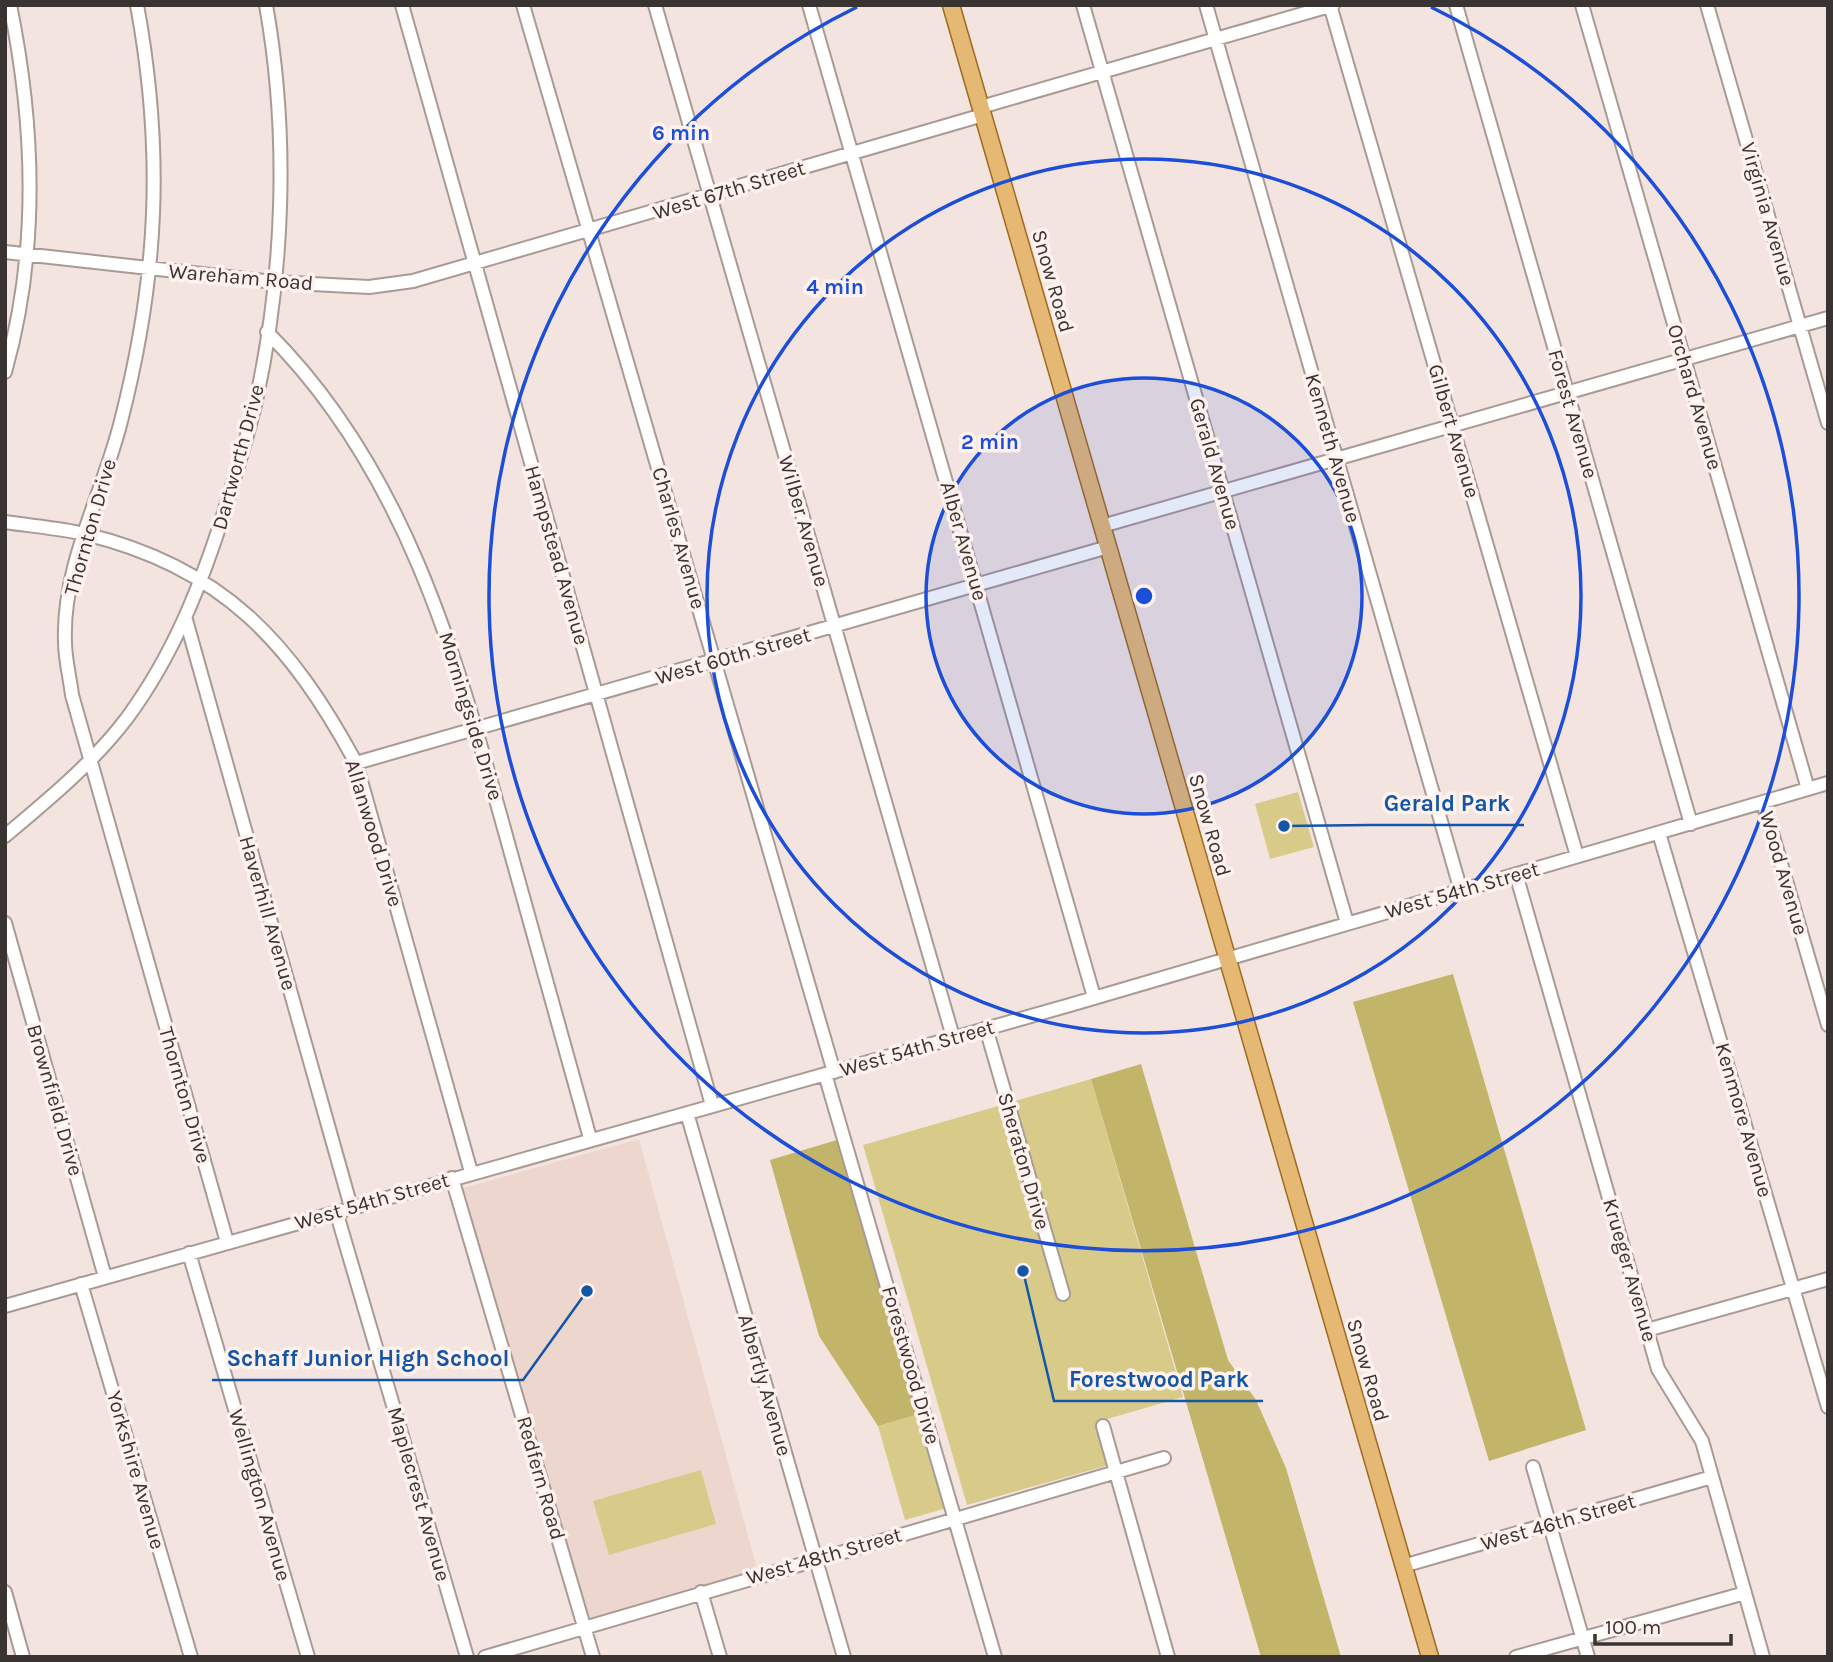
<svg xmlns="http://www.w3.org/2000/svg" width="1833" height="1662" font-family="Karla,sans-serif">
	<style>
		.built { fill: #edd6cd }
		.green { fill: #d8cb89 }
		.forest { fill: #c2b469 }
		.lines { fill: none; stroke-linecap: round; stroke-linejoin: round }
		.minor-casing { stroke: #a89a95; stroke-width: 16 }
		.major-casing { stroke: #9e6b1f; stroke-width: 19 }
		.minor { stroke: #fff; stroke-width: 12 }
		.major { stroke: #e5b873; stroke-width: 16 }
		.ring { fill: none; stroke: #1d4ed8; stroke-width: 3.5 }
		.labels { text-anchor: middle; dominant-baseline: central; stroke-width: 7; stroke-linejoin: round; paint-order: stroke }
		.street-label { font-size: 21px; fill: #393331; stroke: #fff2ee }
		.centre { fill: #1d4ed8; stroke: #fff2ee; stroke-width: 3.5 }
		.ring-label { font-size: 21px; text-anchor: middle; font-weight: bold; fill: #1d4ed8; stroke: #fff2ee; stroke-width: 7; stroke-linejoin: round; paint-order: stroke }
		.leader { fill: none; stroke: #1456a6; stroke-width: 2.5 }
		.callout-dot { fill: #1456a6; stroke: #fff2ee; stroke-width: 2.5 }
		.callout-label { font-size: 23px; text-anchor: middle; font-weight: bold; fill: #1456a6; stroke: #fff2ee; stroke-width: 7; stroke-linejoin: round; paint-order: stroke }
	</style>
	<rect width="100%" height="100%" fill="#f3e4df"/>
	<path class="built" d="M639 1139 758 1572 588 1624 460 1189Z"/>
	<path class="green" d="M1298 792 1314 847 1270 859 1255 804Z
		M1091 1079 1183 1397 1097 1422 1109 1465 967 1505 863 1145Z
		M919 1414 947 1508 905 1520 878 1426Z
		M701 1470 716 1524 609 1555 593 1501Z"/>
	<path class="forest" d="M1453 974 1586 1430 1489 1461 1353 1002Z
		M1141 1064 1228 1360 1256 1400 1286 1468 1341 1657H1261L1091 1079Z
		M837 1140 919 1414 878 1426 819 1336 770 1160Z"/>
	<g class="lines">
		<g class="minor-casing">
			<path id="minor" d="M137 5C164 151 158 277 121 421 103 494 62 565 65 642 65 659 70 678 72 695L227 1242
				M402 5 712 1105
				M523 5 834 1072
				M655 5 953 1037
				M809 5 1094 997
				M1083 5 1347 923
				M1206 5 1461 891
				M1330 5 1577 856
				M1456 5 1691 824
				M1582 5 1808 789
				M1707 5 1828 423
				M981 107 1333 5
				M5 252 274 282 369 287 413 281 983 115
				M267 332C404 468 455 652 505 832 534 934 562 1036 590 1138
				M5 372C39 252 35 127 10 5
				M5 522C31 526 59 528 85 534 223 567 291 643 356 763L471 1172
				M1102 526 1828 318
				M186 620 351 1207
				M356 763 1108 547
				M1763 802 1828 1025
				M1659 833 1828 1407
				M5 836C48 800 93 763 127 718 175 653 203 580 227 503 237 469 248 435 256 401 284 273 289 134 266 5
				M1516 874 1658 1369 1702 1441 1763 1657
				M5 923 105 1277
				M986 1028 1063 1294
				M825 1074 995 1657
				M687 1113 844 1657
				M452 1178 593 1657
				M336 1211 467 1657
				M189 1253 308 1657
				M81 1284 191 1657
				M5 1306 1070 1005 1828 783
				M1647 1330 1828 1279
				M1103 1426 1168 1657
				M1533 1467 1588 1657
				M1403 1566 1712 1477
				M5 1592 23 1657
				M701 1592 720 1657
				M485 1657 1164 1458
				M1516 1657 1745 1593"/>
		</g>
		<g class="major-casing">
			<path id="major" d="M951 5 1430 1657"/>
		</g>
		<use href="#minor" class="minor"/>
		<use href="#major" class="major"/>
	</g>
	<circle cx="1144" cy="596" r="218" fill="#1d4ed8" fill-opacity=".12"/>
	<g class="ring">
		<circle cx="1144" cy="596" r="218"/>
		<circle cx="1144" cy="596" r="437"/>
		<path d="M1431 7A655 655 0 1 1 857 7"/>
	</g>
	<g class="labels">
		<g class="street-label">
			<text transform="translate(729 190) rotate(-17)">West 67th Street</text>
			<text transform="translate(1768 214) rotate(74)">Virginia Avenue</text>
			<text transform="translate(241 277) rotate(5)">Wareham Road</text>
			<text transform="translate(1053 281) rotate(74)">Snow Road</text>
			<text transform="translate(1695 397) rotate(74)">Orchard Avenue</text>
			<text transform="translate(1573 414) rotate(74)">Forest Avenue</text>
			<text transform="translate(1454 431) rotate(74)">Gilbert Avenue</text>
			<text transform="translate(1333 448) rotate(74)">Kenneth Avenue</text>
			<text transform="translate(238 457) rotate(-75)">Dartworth Drive</text>
			<text transform="translate(1215 464) rotate(74)">Gerald Avenue</text>
			<text transform="translate(804 521) rotate(74)">Wilber Avenue</text>
			<text transform="translate(90 527) rotate(-74)">Thornton Drive</text>
			<text transform="translate(679 538) rotate(74)">Charles Avenue</text>
			<text transform="translate(964 541) rotate(74)">Alber Avenue</text>
			<text transform="translate(557 555) rotate(74)">Hampstead Avenue</text>
			<text transform="translate(733 656) rotate(-16)">West 60th Street</text>
			<text transform="translate(471 716) rotate(73)">Morningside Drive</text>
			<text transform="translate(1210 825) rotate(74)">Snow Road</text>
			<text transform="translate(374 833) rotate(73)">Allanwood Drive</text>
			<text transform="translate(1784 873) rotate(74)">Wood Avenue</text>
			<text transform="translate(1462 890) rotate(-16)">West 54th Street</text>
			<text transform="translate(268 913) rotate(74)">Haverhill Avenue</text>
			<text transform="translate(917 1048) rotate(-16)">West 54th Street</text>
			<text transform="translate(185 1095) rotate(74)">Thornton Drive</text>
			<text transform="translate(55 1100) rotate(74)">Brownfield Drive</text>
			<text transform="translate(1744 1120) rotate(74)">Kenmore Avenue</text>
			<text transform="translate(1024 1161) rotate(74)">Sheraton Drive</text>
			<text transform="translate(372 1201) rotate(-16)">West 54th Street</text>
			<text transform="translate(1630 1270) rotate(74)">Krueger Avenue</text>
			<text transform="translate(911 1365) rotate(74)">Forestwood Drive</text>
			<text transform="translate(1368 1370) rotate(74)">Snow Road</text>
			<text transform="translate(765 1385) rotate(74)">Albertly Avenue</text>
			<text transform="translate(136 1470) rotate(74)">Yorkshire Avenue</text>
			<text transform="translate(541 1478) rotate(74)">Redfern Road</text>
			<text transform="translate(419 1494) rotate(74)">Maplecrest Avenue</text>
			<text transform="translate(260 1495) rotate(74)">Wellington Avenue</text>
			<text transform="translate(1558 1522) rotate(-16)">West 46th Street</text>
			<text transform="translate(824 1556) rotate(-16)">West 48th Street</text>
		</g>
	</g>
	<circle cx="1144" cy="596" r="10" class="centre"/>
	<g class="ring-label">
		<text x="681" y="140">6 min</text>
		<text x="835" y="294">4 min</text>
		<text x="990" y="449">2 min</text>
	</g>
	<path class="leader" d="M1284 826L1370 825H1524M587 1291L523 1380H212M1023 1271L1054 1401H1263"/>
	<g class="callout-dot">
		<circle cx="1284" cy="826" r="7"/>
		<circle cx="587" cy="1291" r="7"/>
		<circle cx="1023" cy="1271" r="7"/>
	</g>
	<g class="callout-label">
		<text x="1447" y="811">Gerald Park</text>
		<text x="368" y="1366">Schaff Junior High School</text>
		<text x="1159" y="1387">Forestwood Park</text>
	</g>
	<rect width="1833" height="1662" fill="none" stroke="#393331" stroke-width="14"/>
	<path d="M1595 1634v10h136v-10" fill="none" stroke="#393331" stroke-width="3.5"/>
	<text x="1605" y="1634" font-size="21" fill="#393331" stroke="#fff2ee" stroke-width="5" paint-order="stroke">100 m</text>
</svg>
